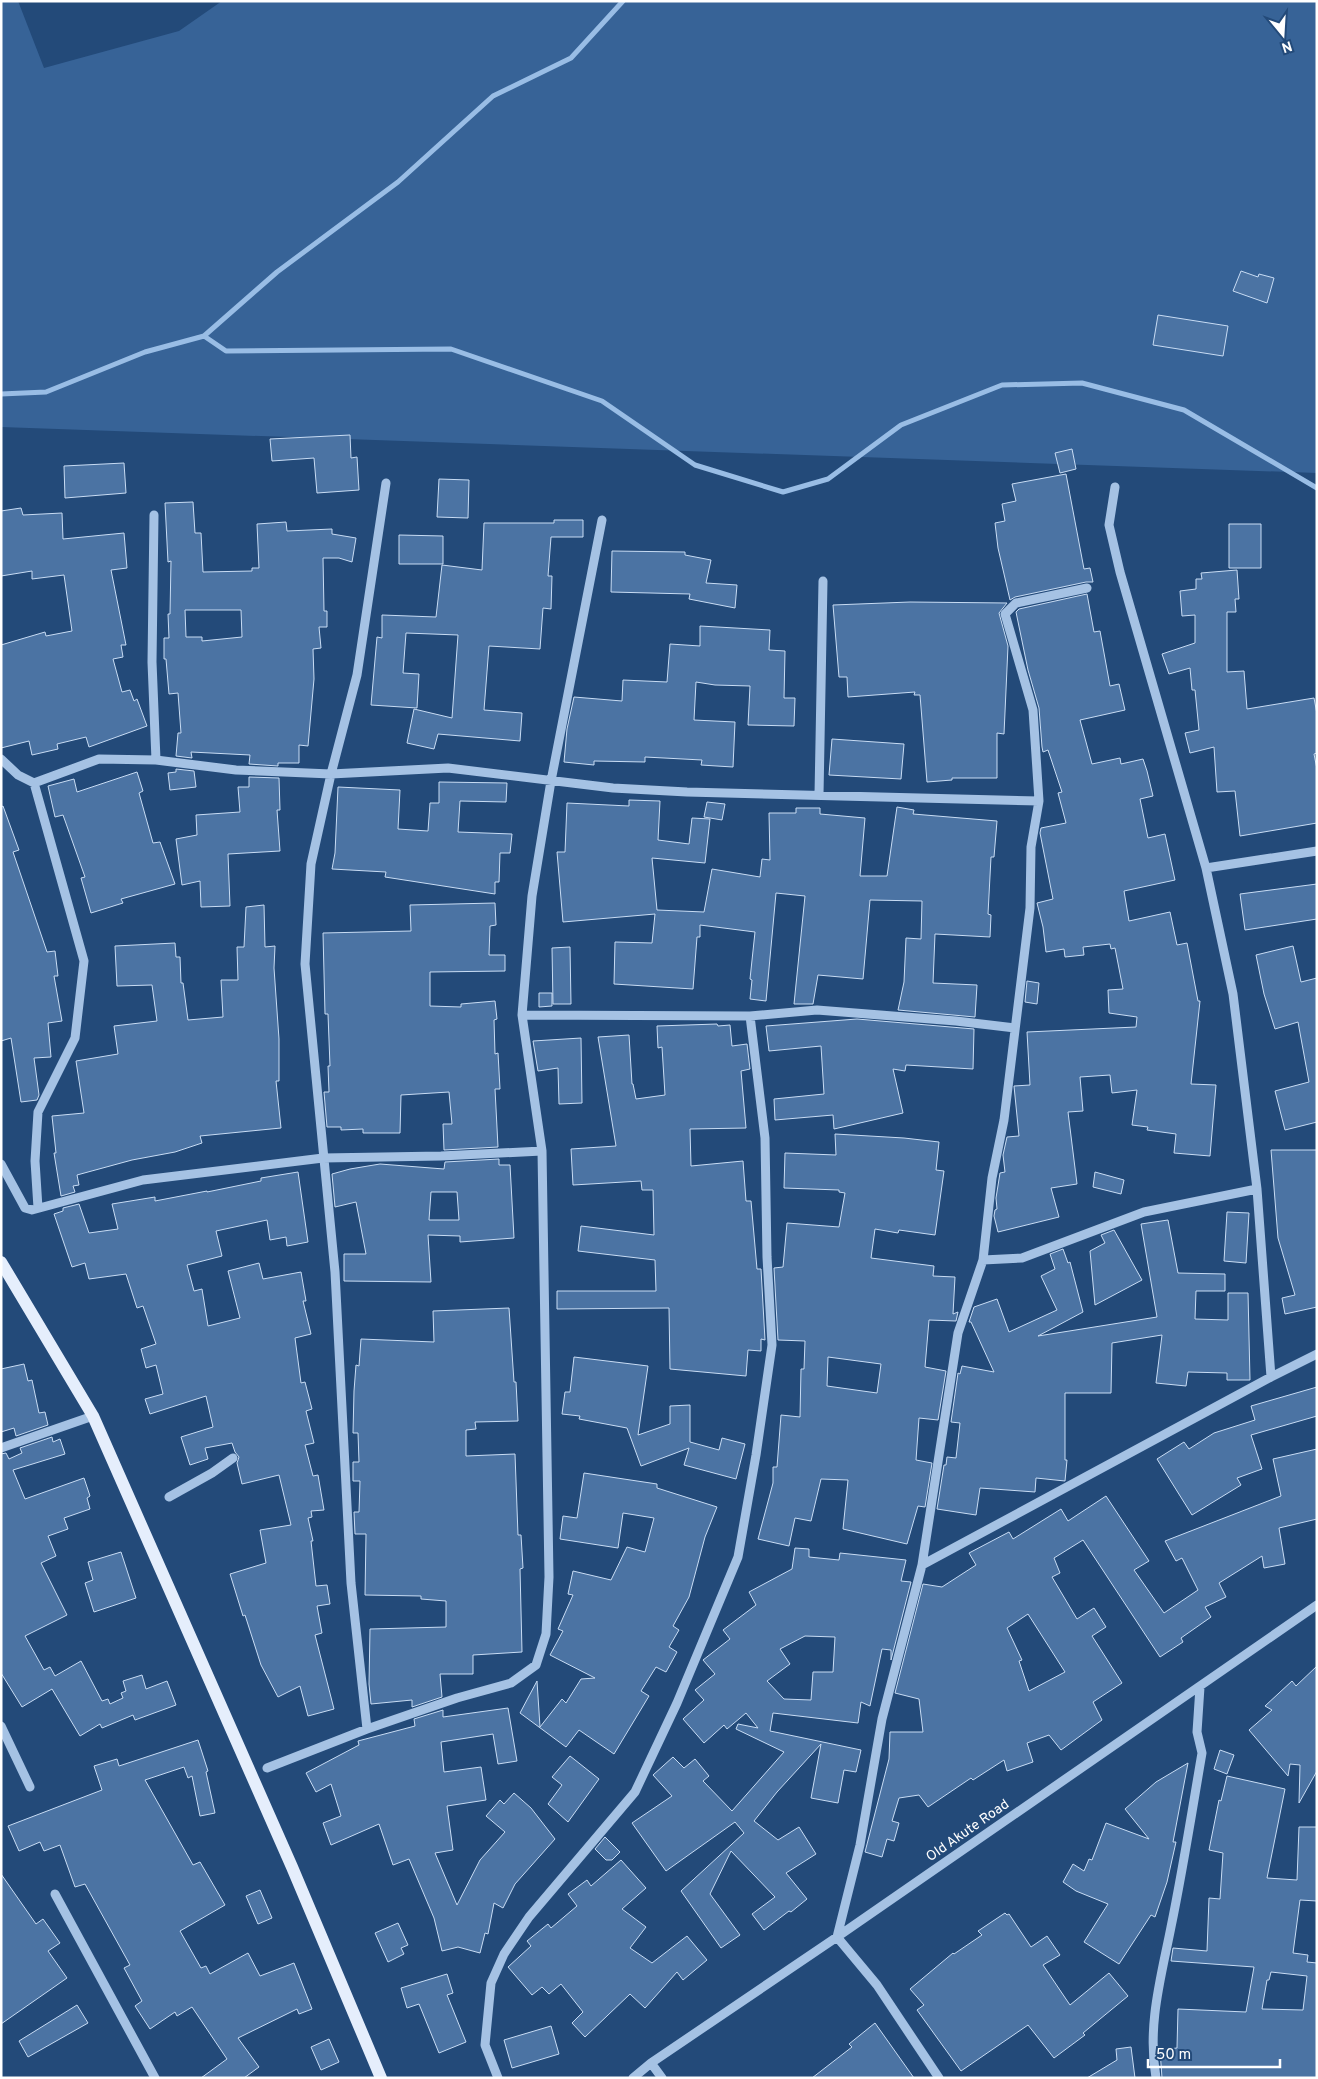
<svg xmlns="http://www.w3.org/2000/svg" width="1318" height="2079" font-family="Overpass,sans-serif">
	<style>
		.green { fill: #376397 }
		.lines { fill: none; stroke-linecap: round; stroke-linejoin: round }
		.stream { stroke: #99bde5; stroke-width: 5 }
		.building { fill: #4b73a3; stroke: #c8dcf4; fill-rule: evenodd }
		.minor { stroke: #a5c2e4; stroke-width: 9 }
		.major { stroke: #e5eefc; stroke-width: 12 }
		.labels { text-anchor: middle; dominant-baseline: central; stroke-width: 4; stroke-linejoin: round; paint-order: stroke }
		.street-label { font-size: 14px; fill: #fff; stroke: #234a79 }
	</style>
	<rect width="100%" height="100%" fill="#234a79"/>
	<path class="green" d="M1 1H18L44 68 179 31 222 1H1317V473L1 427Z"/>
	<g class="lines">
		<path class="stream" d="M204 336 277 272 398 182 493 96 571 58 623 1
			M1 394 46 392 145 352 204 336 226 351 451 349 602 401 695 465 783 492 828 479 901 425 1002 385 1082 383 1184 410 1317 488"/>
	</g>
	<path class="building" d="M1241 271 1258 277 1259 274 1274 278 1267 303 1233 291Z
		M1158 315 1228 326 1223 356 1153 345Z
		M350 435 351 458 357 457 359 490 317 493 314 458 272 461 270 439Z
		M1072 449 1076 469 1060 473 1055 453Z
		M124 463 126 493 65 498 64 466Z
		M1066 474 1084 569 1090 568 1093 582H1086L1015 597 1010 600 998 548 995 523 1005 521 1002 504 1016 501 1012 484Z
		M439 479 469 480 468 518 437 517Z
		M193 502 195 533H201L203 572 252 571V568H259L257 524 286 522 287 531 332 529V534L356 538 352 562 339 558H323L324 611H327V627H319L321 648 313 649 314 679 308 746 299 745V763H278V766L249 764 250 755 191 752 192 758 176 756 178 733H181L178 693 169 694 166 659H164V638H169L168 614H170L171 561 168 562 165 503ZM185 610H241L242 637 202 641V637H186Z
		M21 508 23 515 62 513 63 539 124 533 127 568 111 570 126 645H121L123 657 113 659 122 692 130 690 134 701 137 699 147 726 89 747 86 737 57 744 58 749 32 755 29 741 1 748V645L45 632 46 636 72 631 64 575 32 579V571L1 576V511Z
		M554 520H583V537H551L548 576H552L551 609 543 608 540 649 489 646 484 710 522 713 520 741 438 734 434 749 407 743 414 709 452 718 458 635 406 633 403 673 419 674 417 708 371 705 377 637 382 638V615L436 617 442 565 482 570 484 523H554Z
		M1229 524H1261V568H1229Z
		M399 535 443 536V564H399Z
		M612 551 685 552V555L711 560 706 583 737 585 735 608 689 599 690 594 611 592Z
		M1237 570 1239 599H1235L1236 612H1227V672L1244 671 1247 709 1314 698 1317 714V753L1314 754 1317 769V823L1240 836 1235 791 1217 792 1214 747 1190 753 1185 733 1199 730 1195 690H1192L1190 668 1169 674 1162 654 1195 643V615L1182 616 1180 591 1196 589V579H1202L1201 573Z
		M1087 594 1094 632 1100 631 1110 686 1119 684 1125 710 1080 720 1092 764 1120 758 1121 764 1143 759 1147 771 1153 796 1140 799 1148 838 1165 834 1175 880 1124 891 1129 921 1170 912 1177 945 1187 943 1198 1001H1200L1191 1084 1216 1085 1210 1156 1174 1153 1176 1134 1147 1130 1148 1127 1132 1125 1137 1090 1112 1093 1110 1075 1080 1077 1083 1111 1068 1112 1077 1184 1051 1188 1059 1217 998 1232 994 1216 995 1210 997 1209 996 1198 1000 1173 1005 1172 1003 1155 1007 1137 1019 1136 1014 1086 1030 1085 1027 1032 1136 1027 1137 1017 1109 1013 1108 990 1123 989 1115 948 1111 949 1110 944 1083 947 1084 955 1065 957 1064 949 1046 952 1043 927 1037 903 1053 899 1040 833 1041 828 1066 823 1058 793 1062 792 1048 750 1043 752 1042 747 1039 708 1028 670 1016 612 1019 609Z
		M910 602 1007 603 999 613 1008 646 1004 734 997 733V778H952V780L927 782 920 695H914L915 692 848 697 847 677H839L833 605Z
		M700 626 770 630 769 650 785 651 784 698H795L794 726 748 725 750 686 715 685 696 682 694 720 735 722 733 767 701 765 702 760 645 757V762L594 761V765L564 762 567 729 574 697 622 701 623 680 667 682 670 644 700 646Z
		M832 739 904 744 901 779 829 775Z
		M176 769 194 771 196 787 170 790 168 773 176 772Z
		M137 772 143 791 139 793 153 843 160 842 175 884 121 899 123 903 91 913 81 878 85 877 63 815 55 817 48 786 74 779 77 792Z
		M249 777 279 778 280 810H277L280 851 228 854 230 906 201 907 200 881 182 885 176 839 197 835 196 815 240 812 238 787H249Z
		M439 782 507 783 506 802 460 801 458 832 512 834 510 853H500L499 882H495V894L385 877 386 872 332 869 335 853 338 787 400 790 398 829 428 831 430 803H439Z
		M629 800 660 801 658 840 689 844 692 818 710 819 705 863 652 858 657 910 704 912 712 869 760 877 762 859 770 860 769 813H796V808H820V814L865 818 860 876H887L897 807 914 810 913 814 997 821 994 857H991L988 914 991 915 990 937 935 934 933 983 977 985 975 1017 898 1010 904 982 906 938 921 939 922 901 870 900 863 979 818 975 813 1004H794L805 896 776 893 766 1001 750 999 752 980 750 979 755 932 700 925V937H697L693 989 614 984 615 942 652 943 655 914 563 922 557 852H565L567 803 629 806Z
		M707 802 725 804 722 820 704 817Z
		M3 806 19 850 13 852 47 952 55 951 58 976H54L62 1021 48 1023 51 1057 34 1058 39 1095 37 1100 21 1102 11 1038 1 1041V807Z
		M1317 884V919L1245 930 1240 894Z
		M495 903 496 925 490 926 489 955H505V971L430 972V1006L461 1007V1004L495 1001 497 1019 494 1020 495 1054 498 1053 500 1089H495L498 1147 444 1150 443 1124H452L449 1092 401 1095 400 1133H363V1129L341 1130V1127H327L324 1092H329L328 1066H330L328 1014H325L323 933 411 931 410 905Z
		M264 905 265 947 275 946 274 968 279 1039V1081H276L281 1128 200 1136 202 1143 175 1152 132 1160 77 1175 79 1185 73 1186 75 1192 61 1196 54 1153H56L52 1116 84 1113 76 1061 118 1054 114 1026 157 1021 152 985 117 986 115 946 175 943 176 957H180L181 983H183L188 1020 223 1017 221 980H238L237 947H244L246 907Z
		M1293 946 1301 982 1317 978V1122L1285 1130 1275 1091 1309 1082 1298 1022 1275 1029 1264 994 1256 955Z
		M570 947 571 1004H553L552 948Z
		M1027 981 1039 983 1037 1004 1025 1002Z
		M539 993H552V1006L539 1007Z
		M857 1019 974 1029 973 1069 906 1065 905 1071 893 1069 903 1113 834 1129 833 1115 775 1120 774 1099 824 1094 821 1046 769 1051 766 1026Z
		M717 1024 718 1026 730 1025 732 1046 747 1044 750 1069 741 1071 746 1128 690 1129 691 1166 743 1161 746 1201H751L757 1269H761L765 1340 761 1339V1351L748 1350 746 1376 670 1369 669 1308 557 1309V1291H656L655 1260 578 1251 581 1226 654 1235 653 1190H642L641 1181 573 1185 571 1149 616 1146 598 1037 629 1035 632 1084H633L636 1099 665 1095 662 1047 658 1048 657 1026Z
		M581 1038 582 1103 559 1104 558 1068 538 1071 533 1041Z
		M835 1134 904 1138 939 1142 936 1170 944 1171 935 1235 899 1230 898 1233 875 1229 871 1258 934 1266 933 1276 955 1277 953 1314 958 1312 956 1321 929 1320 925 1367 946 1371 938 1420 919 1418 916 1460 932 1463 925 1507 918 1506 907 1544 843 1529 848 1480 821 1479 811 1521 795 1518 789 1546 758 1539 773 1483V1467H777L781 1415 800 1417 801 1369H804L805 1341 778 1340 774 1268 783 1267 787 1223 839 1227 845 1193 839 1192V1190L784 1188 785 1153 836 1155ZM828 1357 881 1364 877 1393 827 1386Z
		M1271 1150H1317V1307L1285 1314 1282 1298 1295 1295 1278 1238Z
		M499 1159V1165H510L514 1238 460 1242V1236L428 1235 431 1282 344 1281V1254H366L356 1202 335 1207 332 1174 350 1169 380 1164 444 1169 445 1162ZM431 1192H457L459 1220H429Z
		M298 1172 308 1242 287 1246 286 1237 270 1240 267 1220 216 1231 222 1256 187 1265 194 1291 202 1289 208 1326 240 1318 228 1271 259 1263 263 1279 301 1272 306 1301H303L311 1334 295 1338 301 1383 305 1382 312 1409 306 1411 314 1443 305 1445 313 1476 318 1475 324 1510 311 1511 312 1517 308 1518 313 1541H311L316 1586 327 1585 330 1604 317 1606 322 1633 315 1635 334 1709 308 1716 300 1686 278 1697 261 1665 245 1615 243 1616 230 1574 266 1563 260 1530 291 1525 279 1475 242 1484 237 1463 239 1457 235 1452 232 1443 205 1448 208 1459 190 1465 181 1437 213 1427 206 1396 150 1414 145 1399 163 1394 156 1365 146 1368 141 1349 156 1344 143 1306 137 1308 126 1274 89 1279 85 1263 72 1267 54 1214 63 1211V1208L79 1204 89 1233 118 1229 112 1204 155 1197V1201L207 1191V1192L261 1181V1178Z
		M1095 1172 1124 1180 1121 1194 1093 1187Z
		M1227 1212 1249 1213 1246 1263 1224 1261Z
		M1168 1220 1178 1273 1225 1274V1291H1196L1195 1319 1228 1320V1293H1248L1250 1380H1227V1373L1188 1372 1186 1386 1156 1383 1162 1335 1112 1343 1111 1393H1065V1460H1067L1065 1481 1036 1478 1035 1492 980 1488 976 1515 937 1509 944 1465H946L947 1457 956 1458 960 1423 951 1422 958 1373 960 1374 962 1366 994 1372 971 1322H969L974 1307 997 1299 1009 1332 1057 1310 1041 1276 1055 1269 1050 1254 1063 1249 1068 1263 1070 1262 1083 1312 1038 1336 1157 1317 1141 1224Z
		M1114 1230 1142 1280 1095 1305 1090 1251 1105 1243 1101 1235Z
		M509 1308 514 1382H516L518 1421 475 1422 476 1429 466 1430V1456L515 1454 518 1535H521L523 1568 520 1569 522 1652 473 1655V1674H440L442 1697 412 1707V1700L371 1704 369 1684 370 1629 446 1627V1601L421 1599V1596L365 1595 366 1534H355L354 1512H359L360 1481H353V1462H359L358 1433H353L354 1391 356 1365 359 1366 361 1339 434 1342 433 1311Z
		M574 1357 648 1366 638 1435 670 1424V1406L690 1405V1442L719 1450 722 1438 745 1444 736 1479 684 1465 689 1448 641 1466 627 1428 579 1419 580 1416 562 1414 565 1392H570Z
		M24 1364 28 1381 32 1380 39 1413 45 1412 48 1425 16 1436 14 1428 1 1432V1369Z
		M1317 1387V1416L1251 1435 1262 1469 1237 1478 1241 1485 1192 1515 1157 1459 1184 1442 1189 1449 1214 1433 1255 1420 1251 1406Z
		M52 1437 53 1442 60 1439 65 1454 13 1470 25 1499 84 1478 90 1496 87 1498 90 1509 64 1518 68 1529 48 1536 56 1556 41 1563 67 1615 25 1636 44 1670 50 1667 55 1676 81 1661 102 1701 108 1699 110 1704 123 1698 121 1693 126 1691 123 1681 142 1675 146 1689 167 1681 176 1705 135 1720 133 1715 102 1728 100 1724 80 1736 52 1689 22 1707 1 1673V1454L6 1453 9 1459 22 1453 20 1448Z
		M1317 1449V1519L1279 1528 1285 1564 1264 1568 1262 1556 1219 1583 1226 1597 1205 1607 1211 1617 1181 1638 1183 1642 1160 1657 1083 1540 1054 1558 1060 1573 1052 1577 1077 1619 1094 1608 1106 1627 1092 1636 1122 1683 1093 1702 1102 1720 1061 1750 1049 1735 1027 1743 1033 1762 1007 1771 1004 1760 973 1780 971 1778 928 1807 919 1795 899 1798 892 1821 899 1823 894 1841 887 1839 882 1857 865 1852 889 1759 890 1732H923L919 1699 895 1693 923 1584 942 1587 976 1565 969 1553 1009 1532 1013 1539 1061 1509 1068 1521 1106 1496 1149 1561 1134 1570 1164 1613 1198 1590 1182 1558 1176 1561 1165 1541 1281 1496 1273 1459ZM1028 1614 1065 1672 1029 1691 1019 1661 1022 1660 1007 1628Z
		M584 1473 657 1484V1488L717 1507 705 1537 689 1597 673 1626 679 1630 669 1647 677 1652 666 1672 656 1667 641 1691 649 1696 614 1754 579 1730 566 1747 520 1713 537 1681 540 1727 562 1699 566 1703 581 1679 595 1678 550 1655 563 1631 558 1629 573 1595 568 1594 573 1571 611 1580 627 1547 645 1552 654 1518 623 1513 618 1548 560 1539 563 1516 577 1518Z
		M795 1548 809 1549V1557L839 1560 840 1553 906 1560 901 1581 911 1582 891 1660V1650L882 1649 870 1706 861 1702 858 1723 773 1713 770 1731 861 1750 856 1772 844 1770 838 1803 811 1798 821 1744 777 1792 754 1821 778 1840 799 1827 816 1854 786 1873 807 1899 791 1912 789 1911 764 1930 752 1914 775 1897 731 1851 710 1894 740 1935 721 1948 681 1891 744 1833 735 1822 666 1871 632 1823 672 1796 653 1775 673 1757 684 1768 695 1759 709 1776 703 1781 732 1811 784 1752 736 1729 738 1724 758 1728 746 1713 727 1729 724 1725 704 1743 683 1719 704 1700 695 1690 715 1674 703 1660 730 1639 723 1630 756 1605 749 1592 792 1569ZM805 1636 835 1637 833 1672H813L811 1700 784 1699 767 1681 790 1664 780 1649Z
		M121 1552 136 1598 94 1612 85 1583 93 1580 88 1562Z
		M1317 1666V1771L1299 1803 1300 1765 1290 1764 1288 1776 1249 1730 1272 1710 1265 1706 1292 1681 1296 1686Z
		M508 1708 517 1761 498 1764 493 1734 441 1742 444 1772 481 1767 486 1800 447 1806 453 1850 435 1853 457 1905 480 1860 505 1832 486 1816 500 1800 504 1804 514 1793 531 1808 555 1839 515 1884 503 1908 494 1903 488 1934 485 1933 480 1953 458 1947 442 1951 434 1918 409 1859 393 1865 379 1824 331 1845 323 1823 341 1816 331 1784 316 1792 306 1773 359 1745 358 1741 415 1726 414 1719 443 1710V1717Z
		M198 1740 208 1771 206 1772 215 1813 200 1816 192 1776 188 1778 184 1767 145 1780 193 1865 200 1862 225 1905 180 1931 201 1968 206 1966 210 1974 248 1953 260 1976 294 1963 312 2009 299 2014 297 2009 238 2038 259 2067 244 2078H201L227 2059 192 2007 177 2016 175 2012 150 2029 135 2006 142 2001 124 1968 130 1965 85 1884 75 1887 60 1845 44 1851 40 1842 19 1851 8 1826 102 1790 94 1766 117 1759 119 1766Z
		M1220 1750 1234 1755 1227 1774 1214 1769Z
		M570 1756 599 1779 568 1822 548 1804 562 1785 552 1777Z
		M1188 1763 1173 1842H1176L1167 1882 1155 1917 1151 1915 1119 1964 1084 1942 1108 1904 1076 1891 1063 1882 1073 1864 1084 1871 1089 1859 1092 1860 1106 1823 1149 1839 1125 1809 1156 1782Z
		M1227 1776 1285 1789 1267 1878 1297 1880 1299 1827H1317V1901L1300 1900 1293 1953 1308 1955 1307 1962 1317 1963V2078H1162L1160 2050 1177 2048 1178 2009 1246 2012 1254 1967 1171 1961 1173 1948 1207 1951 1209 1898 1220 1899 1223 1853 1209 1850 1219 1800 1221 1801ZM1271 1972 1307 1976 1303 2010 1262 2009 1267 1980H1269Z
		M605 1837 620 1852 612 1860H606L595 1849Z
		M621 1860 646 1888 622 1909 646 1927 630 1948 652 1963 687 1936 707 1960 683 1980 677 1972 645 2008 630 1994 585 2037 572 2023 583 2012 561 1984 549 1994 542 1987 532 1995 508 1967 531 1946 527 1941 548 1924 551 1928 577 1906 568 1894 587 1880 591 1886Z
		M1 1874 36 1924 43 1919 60 1943 48 1951 67 1978 1 2024Z
		M260 1890 272 1918 258 1924 246 1896Z
		M1005 1913 1007 1915 1009 1914 1031 1947 1047 1936 1060 1955 1043 1965 1070 2005 1109 1973 1128 1996 1083 2033 1085 2035 1054 2058 1028 2025 961 2071 917 2010 924 2005 910 1989 953 1953 954 1954 982 1935 978 1931Z
		M398 1923 408 1945 401 1948 404 1954 388 1962 375 1933Z
		M447 1974 453 1993 447 1995 466 2042 439 2053 419 2004 407 2008 401 1988Z
		M77 2005 88 2023 28 2057 19 2041Z
		M875 2023 914 2078H812L852 2047 849 2044Z
		M551 2026 559 2054 512 2068 504 2040Z
		M329 2039 339 2062 321 2070 311 2047Z
		M1131 2047 1135 2078H1087L1117 2060 1116 2049Z"/>
	<g class="lines">
		<path class="minor" d="M154 515 152 662 156 760
			M1 759 18 775 34 783 84 961 75 1038 38 1112 35 1161 38 1208
			M34 783 99 759 156 760 236 770 331 774 448 768 613 788 687 792 1039 801
			M819 795 823 581
			M1206 868 1317 851
			M522 1015 750 1016 817 1010 956 1021 1015 1028
			M1 1164 25 1208 32 1210 143 1180 323 1158 441 1156 542 1151
			M983 1260 1022 1258 1144 1212 1257 1189
			M1271 1377 1317 1354
			M1 1448 93 1416
			M169 1497 212 1473 233 1458
			M922 1565 1271 1377 1257 1189 1233 994 1206 868 1120 572 1109 525 1115 487
			M1 1726 30 1787
			M367 1729 351 1583 335 1272 305 964 311 864 331 774 357 675 386 483
			M267 1768 367 1729 457 1698 511 1683 536 1665 546 1634 549 1577 542 1151 522 1015 532 896 551 781 602 520
			M55 1894 155 2078
			M651 2063 662 2078
			M498 2078 485 2045 491 1983 504 1954 529 1917 635 1792 677 1703 738 1557 756 1455 772 1345 767 1257 765 1138 750 1016
			M633 2078 651 2063 837 1937 1317 1605
			M939 2078 877 1985 837 1937 860 1845 882 1719 922 1565 958 1333 983 1260 992 1178 1004 1120 1030 908 1031 847 1039 801 1033 710 1005 614 1016 603 1087 588
			M1156 2078C1147 2025 1161 1978 1171 1927 1183 1869 1192 1811 1202 1753L1197 1732 1200 1687"/>
		<path class="major" d="M1 1262 93 1416 292 1867 381 2078"/>
	</g>
	<g class="labels">
		<g class="street-label">
			<text transform="translate(968 1831) rotate(-35)">Old Akute Road</text>
		</g>
	</g>
	<rect width="1318" height="2079" fill="none" stroke="#ffffff" stroke-width="5"/>
	<g transform="translate(1283 35) rotate(162)" stroke="#234a79" stroke-width="4" paint-order="stroke">
	<path d="M0-4L9 19L0 12L-9 19Z" fill="#ffffff"/>
	<text y="-8" font-size="14" font-weight="bold" text-anchor="middle" fill="#ffffff">N</text>
	</g>
	<path d="M1148 2059v8h132v-8" fill="none" stroke="#ffffff" stroke-width="2.5"/>
	<text x="1156" y="2059" font-size="15" fill="#ffffff" stroke="#234a79" stroke-width="4" paint-order="stroke">50 m</text>
</svg>
